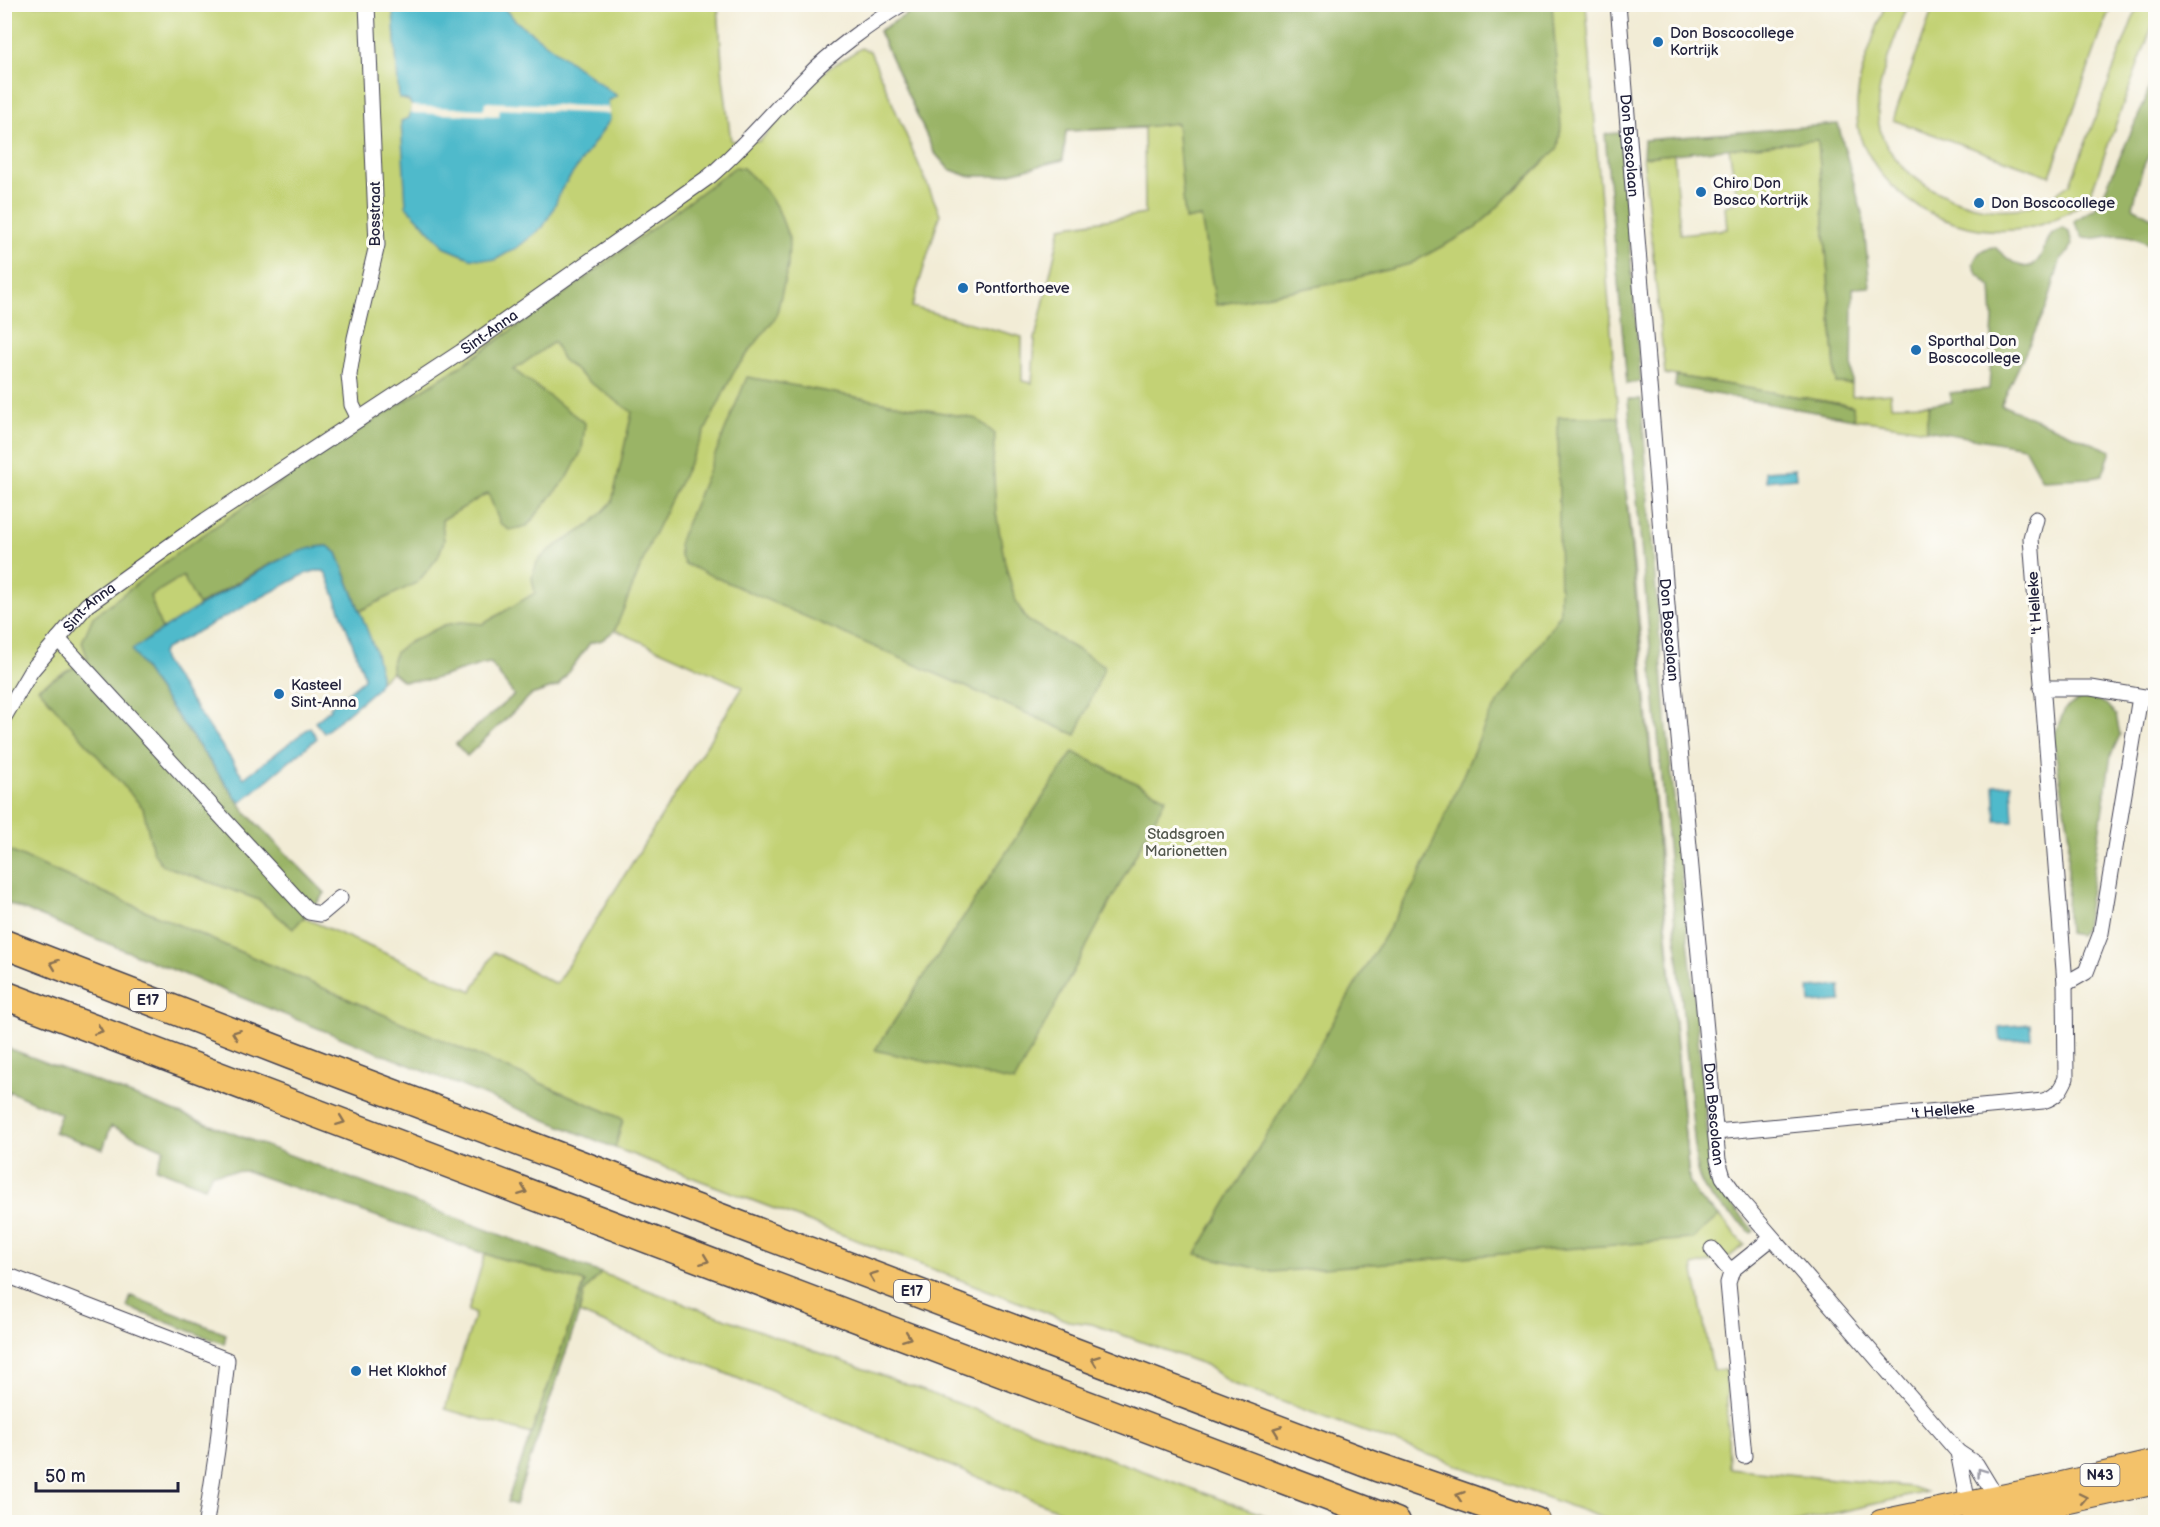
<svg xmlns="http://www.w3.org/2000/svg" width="2160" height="1527" font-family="'Balsamiq Sans',sans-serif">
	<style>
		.green { fill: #c3d275; stroke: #727a58; stroke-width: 1.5; fill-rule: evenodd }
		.forest { fill: #9ab466; stroke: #5e6b50; stroke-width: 1.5 }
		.water { fill: #4fbacb; stroke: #386e83; stroke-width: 1.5 }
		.pier { fill: #f2ecd6 }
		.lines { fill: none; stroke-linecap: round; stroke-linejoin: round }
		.minor-casing { stroke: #414052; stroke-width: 17 }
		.primary-casing { stroke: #414052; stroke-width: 26 }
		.motorway-casing { stroke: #414052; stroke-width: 31 }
		.minor { stroke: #fff; stroke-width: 15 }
		.primary { stroke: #f3c26a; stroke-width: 24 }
		.motorway { stroke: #f3c26a; stroke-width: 28 }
		.oneway { stroke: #8a7252 }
		.oneway2 { stroke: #9c9ca7 }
		.poi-dot { fill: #1f6fb2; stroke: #fdfcf7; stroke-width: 2 }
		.labels { text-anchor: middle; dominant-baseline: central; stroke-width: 6; stroke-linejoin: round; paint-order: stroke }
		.shield { fill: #fdfcf7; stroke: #646373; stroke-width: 1.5 }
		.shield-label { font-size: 14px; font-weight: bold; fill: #22223b }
		.poi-label { font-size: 15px; fill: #22223b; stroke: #fdfcf7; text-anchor: start }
		.street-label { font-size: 15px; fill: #22223b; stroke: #fdfcf7 }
		.park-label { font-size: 15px; fill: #52574c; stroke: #fdfcf7 }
	</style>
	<rect width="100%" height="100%" fill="#fdfcf7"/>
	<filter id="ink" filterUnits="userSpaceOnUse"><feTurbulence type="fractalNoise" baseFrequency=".0167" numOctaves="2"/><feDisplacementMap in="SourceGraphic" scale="12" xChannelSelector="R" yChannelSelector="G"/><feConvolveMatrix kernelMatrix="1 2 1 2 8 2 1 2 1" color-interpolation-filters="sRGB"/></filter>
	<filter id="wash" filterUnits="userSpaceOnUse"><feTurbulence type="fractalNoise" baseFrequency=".008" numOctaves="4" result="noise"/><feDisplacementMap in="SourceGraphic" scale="24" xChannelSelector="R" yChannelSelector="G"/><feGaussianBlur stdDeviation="1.35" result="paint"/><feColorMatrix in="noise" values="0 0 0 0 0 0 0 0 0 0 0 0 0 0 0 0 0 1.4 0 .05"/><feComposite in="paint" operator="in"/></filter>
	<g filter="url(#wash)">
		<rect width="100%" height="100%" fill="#f2ecd6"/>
		<path class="green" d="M924 4 1586 5 1615 383 1636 586 1689 1180 1698 1198 1719 1216 1744 1245 1729 1257 1693 1266 1713 1370H1726L1729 1468 1911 1487 1926 1492 1797 1522H1614L1230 1383 1206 1365 1092 1324 1068 1321 615 1148 623 1120 6 850 5 854V5H718L723 78 731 141H760L793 102 826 70 861 48 870 51 940 214 912 307 1022 337V381L1032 383 1035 339 1061 227 1145 214 1144 128 1066 131 1063 160 968 176 949 169 934 152 879 31ZM328 546 380 671V681L392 672 403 681 430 680 483 664 491 663 514 695 456 744 467 756 531 695 558 686 590 643 602 640 615 630 743 687 556 984 494 952 472 991 304 918 325 893 247 814 152 681 133 650C171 624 210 599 251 576 276 562 299 547 328 546Z
			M1885 5H1908C1895 41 1870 90 1880 129 1894 182 1974 220 2026 207 2042 203 2057 194 2070 184L2138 5H2155V19C2138 65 2121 110 2104 156 2100 167 2094 190 2087 198 2078 208 2064 215 2053 220 1991 247 1912 220 1875 165 1869 155 1861 144 1859 132 1850 88 1871 46 1885 5Z
			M1934 5H2111L2050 176 1893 120Z
			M1818 139 1836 383 1852 384V396L1890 393 1891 405 1929 404 1926 430 1854 419 1852 406 1665 374 1643 157 1674 154 1680 234 1727 229 1725 206 1738 202 1729 148Z
			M485 1254 585 1282 531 1434 445 1409 475 1314 468 1311Z
			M601 1273 1283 1522H1087L579 1313 584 1292Z"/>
		<path class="forest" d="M924 4 1552 5 1561 127 1558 148 1476 228 1410 264 1340 282 1216 305 1201 217 1185 220 1177 123 1144 127 1066 131 1063 160 998 176H968L949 169 934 152 879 31Z
			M2155 68V148C2140 163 2138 188 2133 207L2155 219V247C2143 241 2131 234 2117 235 2105 236 2095 240 2083 238L2074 221 2095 208 2102 197 2145 101Z
			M1838 124 1863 217 1870 287 1853 288 1852 384 1836 383 1818 140 1643 157 1644 140Z
			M1620 133 1641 381 1627 384 1605 134Z
			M735 167 743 168 763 187 778 209 789 238 788 266 776 317 735 370 651 541 615 630 602 640 590 643 558 686 531 695 467 756 456 744 514 695 491 663 483 664 430 680 403 681 392 672V662L396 652 406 644 444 625 461 622 483 624 535 593 532 578 537 562 548 551 590 525 612 502 632 412 588 381 562 359 554 342 514 370 585 423 582 450 569 475 527 526 509 530 500 523 488 493 442 520 444 541 438 557 418 582 360 611 337 553 328 546C289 547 233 586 198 605L183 576 150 596 162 630 133 650 152 681 247 814 325 893 293 929 259 900 162 865 153 852 143 808 38 688 88 659 82 642 93 617 184 548 330 448 459 367 564 294Z
			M2063 228 2069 232 2072 244 2069 252 2061 258 2047 306 2001 405 2111 451 2102 476 2091 478 2042 480 2024 447 1926 430 1929 404 1952 402 1950 393 1989 389 1993 319 1991 287 1977 273 1973 264C1978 252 1982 248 1995 247 2005 257 2027 278 2039 259 2044 250 2047 241 2052 233Z
			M1676 376 1853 406 1854 419 1675 387Z
			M747 377 977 419 995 434 993 462 996 513 1005 563 1016 602 1027 620 1105 666 1076 735 685 564 680 555 679 542Z
			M1628 399H1641L1666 719 1712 1177 1717 1187 1754 1231 1751 1233C1730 1209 1706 1204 1697 1171Z
			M1558 417H1619L1689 1180 1698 1198 1719 1216 1692 1239 1272 1272 1196 1254 1416 882 1489 716 1560 615Z
			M2081 698 2095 699 2106 704 2116 715 2120 735 2111 755 2108 775 2085 927 2079 935 2068 933 2067 916 2069 831 2053 738 2065 709Z
			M1073 752 1166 798 1014 1082 875 1050Z
			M7 850 623 1119 615 1148 5 902 4 854Z
			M5 1047 601 1273 584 1292 579 1313 515 1505 507 1502 585 1282 485 1254 246 1171 212 1173 205 1187 156 1168 164 1149 111 1126 103 1149 54 1132 61 1114 9 1091 5 1106Z
			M131 1296 226 1334 224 1344 127 1307Z"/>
		<path class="water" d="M398 5H501L517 22 617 96 608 101 610 120 561 190 553 210 543 227 518 247 495 260 470 258 446 248 406 206 401 121 409 118 412 106 409 101 399 98 393 11Z
			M1795 469 1796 478 1766 481 1765 471Z
			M328 546 337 553 375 650 380 671V681L376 689 324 733 315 722 331 709 330 707 364 679V675L327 575 324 571H315L305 574 165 649 162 653 163 660 244 778 310 727 317 738 240 803 152 681 132 650C171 623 210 599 251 576 276 562 299 547 328 546Z
			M2011 784 2013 821H1996L1994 785Z
			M1840 986 1841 1001 1810 1003 1809 988Z
			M2030 1024 2031 1038 2001 1041 1999 1027Z"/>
		<path class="pier" d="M485 102 609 107V114L500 109 499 116 410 113 411 106 484 109Z"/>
	</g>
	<g filter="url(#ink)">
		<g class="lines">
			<g class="minor-casing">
				<g id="minor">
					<path id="s1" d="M1618 4 1669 630 1718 1160 1723 1177 1738 1198 1958 1452 1976 1464 1996 1497 1992 1505"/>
					<path d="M359 419 352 405 349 375 355 338 377 245 367 4"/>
					<path d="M58 639 309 912 321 914 340 898"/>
					<path d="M2041 688H2091L2156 699"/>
					<path id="s2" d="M4 717 31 671 87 605 206 520 461 352 710 176C745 146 774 110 807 77 831 52 872 22 902 4"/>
					<path d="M2065 984 2086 972 2101 933 2140 697"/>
					<path id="s3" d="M1716 1132 2043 1101C2056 1097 2061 1090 2066 1078L2065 984 2031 538 2036 519"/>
					<path d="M1712 1249 1726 1266 1732 1270 1772 1238"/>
					<path d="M1732 1270 1728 1283 1744 1456"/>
					<path d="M4 1274 227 1360 217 1450 206 1522"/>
					<path d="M1958 1452 1968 1504 1973 1509"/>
				</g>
			</g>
			<g class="primary-casing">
				<path id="primary" d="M1881 1522 2045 1488 2156 1462
					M1974 1522 2156 1482"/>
			</g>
			<g class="motorway-casing">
				<path id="motorway" d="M4 944 291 1055 1377 1467 1536 1522
					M4 995 1396 1522"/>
			</g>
			<use href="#minor" class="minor"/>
			<use href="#primary" class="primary"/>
			<use href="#motorway" class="motorway"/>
		</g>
		<defs><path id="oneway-chevron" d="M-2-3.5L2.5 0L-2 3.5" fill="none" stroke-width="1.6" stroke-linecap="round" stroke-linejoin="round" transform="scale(1.5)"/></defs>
		<g class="oneway">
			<use href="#oneway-chevron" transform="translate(54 964) rotate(-159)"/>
			<use href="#oneway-chevron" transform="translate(99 1030) rotate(21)"/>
			<use href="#oneway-chevron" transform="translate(236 1034) rotate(-159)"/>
			<use href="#oneway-chevron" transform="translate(341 1121) rotate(21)"/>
			<use href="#oneway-chevron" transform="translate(523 1191) rotate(21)"/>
			<use href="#oneway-chevron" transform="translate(705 1260) rotate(21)"/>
			<use href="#oneway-chevron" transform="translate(873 1276) rotate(-159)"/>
			<use href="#oneway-chevron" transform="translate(907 1337) rotate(21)"/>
			<use href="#oneway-chevron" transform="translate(1095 1360) rotate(-159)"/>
			<use href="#oneway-chevron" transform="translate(1277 1430) rotate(-159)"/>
			<use href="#oneway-chevron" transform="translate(1460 1496) rotate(-161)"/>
			<use href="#oneway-chevron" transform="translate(2083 1498) rotate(-12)"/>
		</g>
		<use class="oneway2" href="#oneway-chevron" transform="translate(1981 1472) rotate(-126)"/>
	</g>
	<g class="poi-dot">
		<circle cx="1658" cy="42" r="6"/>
		<circle cx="1701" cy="192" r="6"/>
		<circle cx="1979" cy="203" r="6"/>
		<circle cx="963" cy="288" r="6"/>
		<circle cx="1916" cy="350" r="6"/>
		<circle cx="279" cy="694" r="6"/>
		<circle cx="356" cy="1371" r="6"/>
	</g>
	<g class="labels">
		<g class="shield">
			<rect x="130" y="989" width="36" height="22" rx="4.5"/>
			<rect x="894" y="1280" width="36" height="22" rx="4.5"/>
			<rect x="2080.5" y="1464" width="39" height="22" rx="4.5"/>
		</g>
		<g class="shield-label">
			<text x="148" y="1000">E17</text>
			<text x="912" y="1291">E17</text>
			<text x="2100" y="1475">N43</text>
		</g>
		<g class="poi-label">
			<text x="1670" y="33">Don Boscocollege<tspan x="1670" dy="17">Kortrijk</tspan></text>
			<text x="1713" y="183">Chiro Don<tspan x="1713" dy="17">Bosco Kortrijk</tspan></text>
			<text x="1991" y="203">Don Boscocollege</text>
			<text x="975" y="288">Pontforthoeve</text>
			<text x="1928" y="341">Sporthal Don<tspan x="1928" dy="17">Boscocollege</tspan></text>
			<text x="291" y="685">Kasteel<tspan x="291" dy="17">Sint-Anna</tspan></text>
			<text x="368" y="1371">Het Klokhof</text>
		</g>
		<g class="street-label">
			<text stroke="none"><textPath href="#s1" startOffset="142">Don Boscolaan</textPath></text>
			<text transform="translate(375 214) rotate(-90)">Bosstraat</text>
			<text stroke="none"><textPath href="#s2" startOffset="626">Sint-Anna</textPath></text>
			<text transform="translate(2035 603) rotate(-94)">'t Helleke</text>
			<text stroke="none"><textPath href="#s2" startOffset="140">Sint-Anna</textPath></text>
			<text stroke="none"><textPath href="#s1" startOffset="628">Don Boscolaan</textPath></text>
			<text stroke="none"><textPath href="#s3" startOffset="228">'t Helleke</textPath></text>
			<text stroke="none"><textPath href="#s1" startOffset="1114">Don Boscolaan</textPath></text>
		</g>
		<g class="park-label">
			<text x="1186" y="834">Stadsgroen<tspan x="1186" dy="17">Marionetten</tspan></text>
		</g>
	</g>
	<rect width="2160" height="1527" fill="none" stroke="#fdfcf7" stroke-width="24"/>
	<path d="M36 1482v9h142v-9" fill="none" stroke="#22223b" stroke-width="3"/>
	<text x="45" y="1482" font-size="18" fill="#22223b" stroke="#fdfcf7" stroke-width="4.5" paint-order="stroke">50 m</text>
</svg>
